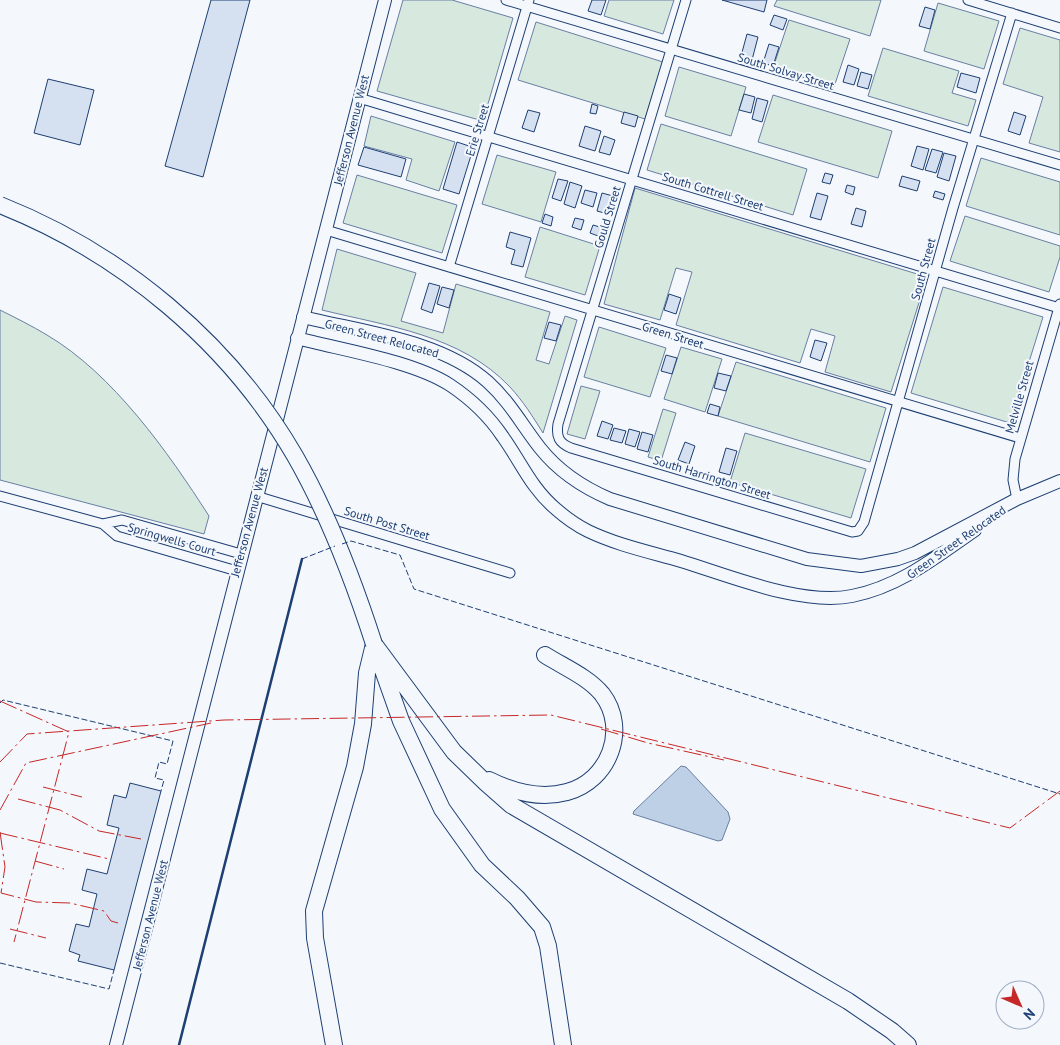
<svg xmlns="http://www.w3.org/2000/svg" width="1060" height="1045" font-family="'PT Sans',sans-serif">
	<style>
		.green { fill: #d7e8df; stroke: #687fa3 }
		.water { fill: #bed0e5; stroke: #687fa3 }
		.building { fill: #d5e0f0; stroke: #1d3f73 }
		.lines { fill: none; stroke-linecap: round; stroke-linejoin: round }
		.street-casing { stroke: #1d3f73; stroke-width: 11 }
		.secondary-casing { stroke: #1d3f73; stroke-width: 14 }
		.highway-casing { stroke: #1d3f73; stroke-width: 18 }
		.street { stroke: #f4f7fb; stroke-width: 9 }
		.secondary { stroke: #f4f7fb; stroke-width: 12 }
		.highway { stroke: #f4f7fb; stroke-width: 16 }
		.highway-bridge-casing { stroke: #1d3f73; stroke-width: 18; stroke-linecap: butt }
		.highway-bridge { stroke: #f4f7fb; stroke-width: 16 }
		.fence { stroke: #1d3f73; stroke-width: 1; stroke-dasharray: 6 2.5; stroke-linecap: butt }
		.wall { stroke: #1d3f73; stroke-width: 2.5 }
		.power { stroke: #c62828; stroke-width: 1; stroke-dasharray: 18 4 2.5 4; stroke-linecap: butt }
		.labels { text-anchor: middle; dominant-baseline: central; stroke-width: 4; stroke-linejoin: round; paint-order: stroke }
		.street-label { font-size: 12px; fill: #1d3f73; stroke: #f4f7fb }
	</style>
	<rect width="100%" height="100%" fill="#f4f7fb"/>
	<path class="green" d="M403 0H452L513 18 483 121 377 91Z
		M609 0H674L663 34 604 16Z
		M777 0H881L870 36 774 6Z
		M938 3 999 21 984 69 924 51Z
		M789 20 850 39 834 87 773 68Z
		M536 22 663 62 645 119 518 80Z
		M1020 28 1060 40V152L1029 143 1043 97 1003 84Z
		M883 48 959 71 952 93 976 100 968 126 868 96Z
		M679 67 746 87 731 136 665 116Z
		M773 95 892 131 878 178 758 142Z
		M371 116 455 142 439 191 406 180 412 159 364 146Z
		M661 124 807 169 793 215 647 170Z
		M497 155 556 172 541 222 482 204Z
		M981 158 1060 182V235L966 206Z
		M357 175 457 205 442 253 343 223Z
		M635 188 927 277 891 392 825 372 835 336 811 329 800 363 676 325 692 272 676 268 660 320 604 304Z
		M965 216 1060 246V257L1049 292 950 261Z
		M540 227 600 246 585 295 525 277Z
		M337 249 416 273 401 321 443 333 456 284 550 312 536 360 549 364 565 316 577 320 543 433C533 417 523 401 510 387 461 335 387 326 322 310Z
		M943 287 1043 317 1010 423 911 393Z
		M0 310C16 318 32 326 47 335 113 374 168 452 209 516L204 534 0 480Z
		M599 327 666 348 650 397 584 377Z
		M681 347 722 359 705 412 664 399Z
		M736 362 886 408 870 462 718 416Z
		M581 386 600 391 585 439 567 434Z
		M663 409 676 413 661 461 648 457Z
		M745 433 866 469 851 518 730 482Z"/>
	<path class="water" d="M681 766 686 767 728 812 730 819 722 840 718 841 633 814 634 811Z"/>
	<path class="building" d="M211 0H250L203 177 165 166Z
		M592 0H606L601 15 588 11Z
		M722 0H767L764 12Z
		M925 7 935 10 930 29 919 26Z
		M774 15 787 19 783 30 770 25Z
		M747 34 758 37 752 60 741 56Z
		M769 44 779 47 773 66 763 63Z
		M848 65 859 69 854 85 843 82Z
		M861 72 872 75 868 89 857 86Z
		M961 73 980 78 976 93 957 87Z
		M48 79 94 90 80 145 34 133Z
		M744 94 755 97 751 113 739 110Z
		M757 98 768 101 762 122 752 119Z
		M592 104 598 106 596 114 590 113Z
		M528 110 540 113 534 132 522 128Z
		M624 112 638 116 635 127 621 123Z
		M1014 112 1026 116 1020 135 1008 131Z
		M585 126 601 131 595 151 579 146Z
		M604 136 615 140 610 155 599 152Z
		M457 142 472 147 473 149 459 194 443 189Z
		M917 146 929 149 923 170 911 166Z
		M364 147 406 159 401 177 358 165Z
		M932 149 943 152 936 173 925 170Z
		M944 153 956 156 949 181 937 177Z
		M825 173 833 175 830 184 822 182Z
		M902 176 920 181 917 191 899 186Z
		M558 179 568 181 561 201 552 198Z
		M570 182 582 186 575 208 564 204Z
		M847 185 855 187 853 195 845 192Z
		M585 190 597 193 593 207 581 203Z
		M935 191 945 194 943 200 933 197Z
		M602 193 613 196 608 214 597 211Z
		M817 193 828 196 821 220 810 217Z
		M856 208 866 211 862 227 851 224Z
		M545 214 553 217 551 226 542 223Z
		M575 218 584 220 581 230 572 227Z
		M593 225 603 228 601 237 590 233Z
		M510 232 531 238 523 267 511 264 515 250 506 247Z
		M429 283 440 286 432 313 421 309Z
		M442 287 454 290 449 308 437 304Z
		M669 294 681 298 676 314 664 310Z
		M549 322 561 325 556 341 544 338Z
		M815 340 827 343 821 361 810 357Z
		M666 355 677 358 672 374 661 371Z
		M718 373 731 376 726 391 714 388Z
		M710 404 720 407 718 416 707 413Z
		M602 421 613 425 608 439 597 436Z
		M614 428 626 431 622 443 610 440Z
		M629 429 640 432 635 447 625 444Z
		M642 432 653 435 648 452 637 449Z
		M685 442 695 446 689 464 678 460Z
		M726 448 737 451 730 475 719 472Z
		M130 783 161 791 114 970 78 961 80 955 69 951 76 924 89 927 97 894 82 890 87 869 107 874 119 828 107 825 114 795 126 798Z"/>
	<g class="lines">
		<g class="street-casing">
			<path id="street" d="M506 0 1060 165
				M686 0 558 424C556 437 559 443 571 448L852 532 858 531 864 522 953 208 1012 13
				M968 0 1060 28
				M359 98 1059 308
				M326 230 1020 438
				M449 267 529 0
				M0 496 103 524 117 536 237 571
				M256 496 510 573
				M1017 499 1013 480 1015 459 1060 304
				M103 524 122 520 241 554"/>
		</g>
		<g class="secondary-casing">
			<path id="secondary" d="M303 317C363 332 441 340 488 382 510 402 522 425 540 448 559 472 582 487 610 499L807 559 861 566 898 559 915 553 1017 499 1060 481
				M297 338C342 350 413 361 450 385 471 399 489 416 503 437 521 462 531 488 556 509 565 517 576 525 588 531 617 545 650 552 681 561 730 576 802 606 852 596 899 587 936 557 975 530
				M116 1045 385 0"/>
		</g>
		<g class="highway-casing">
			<path id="highway" d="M374 644 454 752 486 783 511 805 848 1001 892 1031 908 1045
				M378 656 401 721 442 809 482 865 517 898 542 927 548 946 563 1045
				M489 780C513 792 541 799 567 792 609 781 629 729 602 694 588 677 564 667 545 655
				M334 1045 315 938 314 911 355 767 363 724 367 673 374 644"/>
		</g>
		<use href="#street" class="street"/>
		<use href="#secondary" class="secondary"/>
		<use href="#highway" class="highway"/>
		<g class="highway-bridge-casing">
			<path id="highway-bridge" d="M0 205C121 253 229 342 295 456 329 515 353 579 374 644"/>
		</g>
		<use href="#highway-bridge" class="highway-bridge"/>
		<path class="fence" d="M342 544 351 541 400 555 414 589 1060 794
			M302 559 335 546
			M0 703 3 700 173 741 167 764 159 762 155 778 164 780 161 791
			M0 963 109 989 114 970"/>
		<path class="wall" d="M179 1045 302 559"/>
		<path class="power" d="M0 701 69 732 14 942
			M601 729 648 743 724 760
			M0 762 27 734 224 720 551 715 1010 828 1060 791
			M43 787 82 797
			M18 799 60 810 99 831 141 839
			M0 810 26 763 211 723
			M0 832 5 867 1 893 36 902 70 903 104 911 111 921 118 923
			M0 833 109 859
			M35 861 64 869
			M10 929 46 938"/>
	</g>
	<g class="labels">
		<g class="street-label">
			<text transform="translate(786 71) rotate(17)">South Solvay Street</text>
			<text transform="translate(351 130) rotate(-76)">Jefferson Avenue West</text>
			<text transform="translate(477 130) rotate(-73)">Erie Street</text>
			<text transform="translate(713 191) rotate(17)">South Cottrell Street</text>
			<text transform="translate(607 217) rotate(-73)">Gould Street</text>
			<text transform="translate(923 269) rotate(-75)">South Street</text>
			<text transform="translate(673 335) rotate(17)">Green Street</text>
			<text transform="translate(382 338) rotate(15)">Green Street Relocated</text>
			<text transform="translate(1019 397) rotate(-74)">Melville Street</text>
			<text transform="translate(712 477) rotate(17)">South Harrington Street</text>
			<text transform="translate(249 522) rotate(-75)">Jefferson Avenue West</text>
			<text transform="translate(387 523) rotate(17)">South Post Street</text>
			<text transform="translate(172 539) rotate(16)">Springwells Court</text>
			<text transform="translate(956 542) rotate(-35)">Green Street Relocated</text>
			<text transform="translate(150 915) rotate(-76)">Jefferson Avenue West</text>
		</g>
	</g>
	<g transform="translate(1020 1005) rotate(135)"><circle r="24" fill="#f4f7fb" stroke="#9eadc5"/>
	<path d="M0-4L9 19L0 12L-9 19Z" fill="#c62828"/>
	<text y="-8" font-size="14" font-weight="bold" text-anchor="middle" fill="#1d3f73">N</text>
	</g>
</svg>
